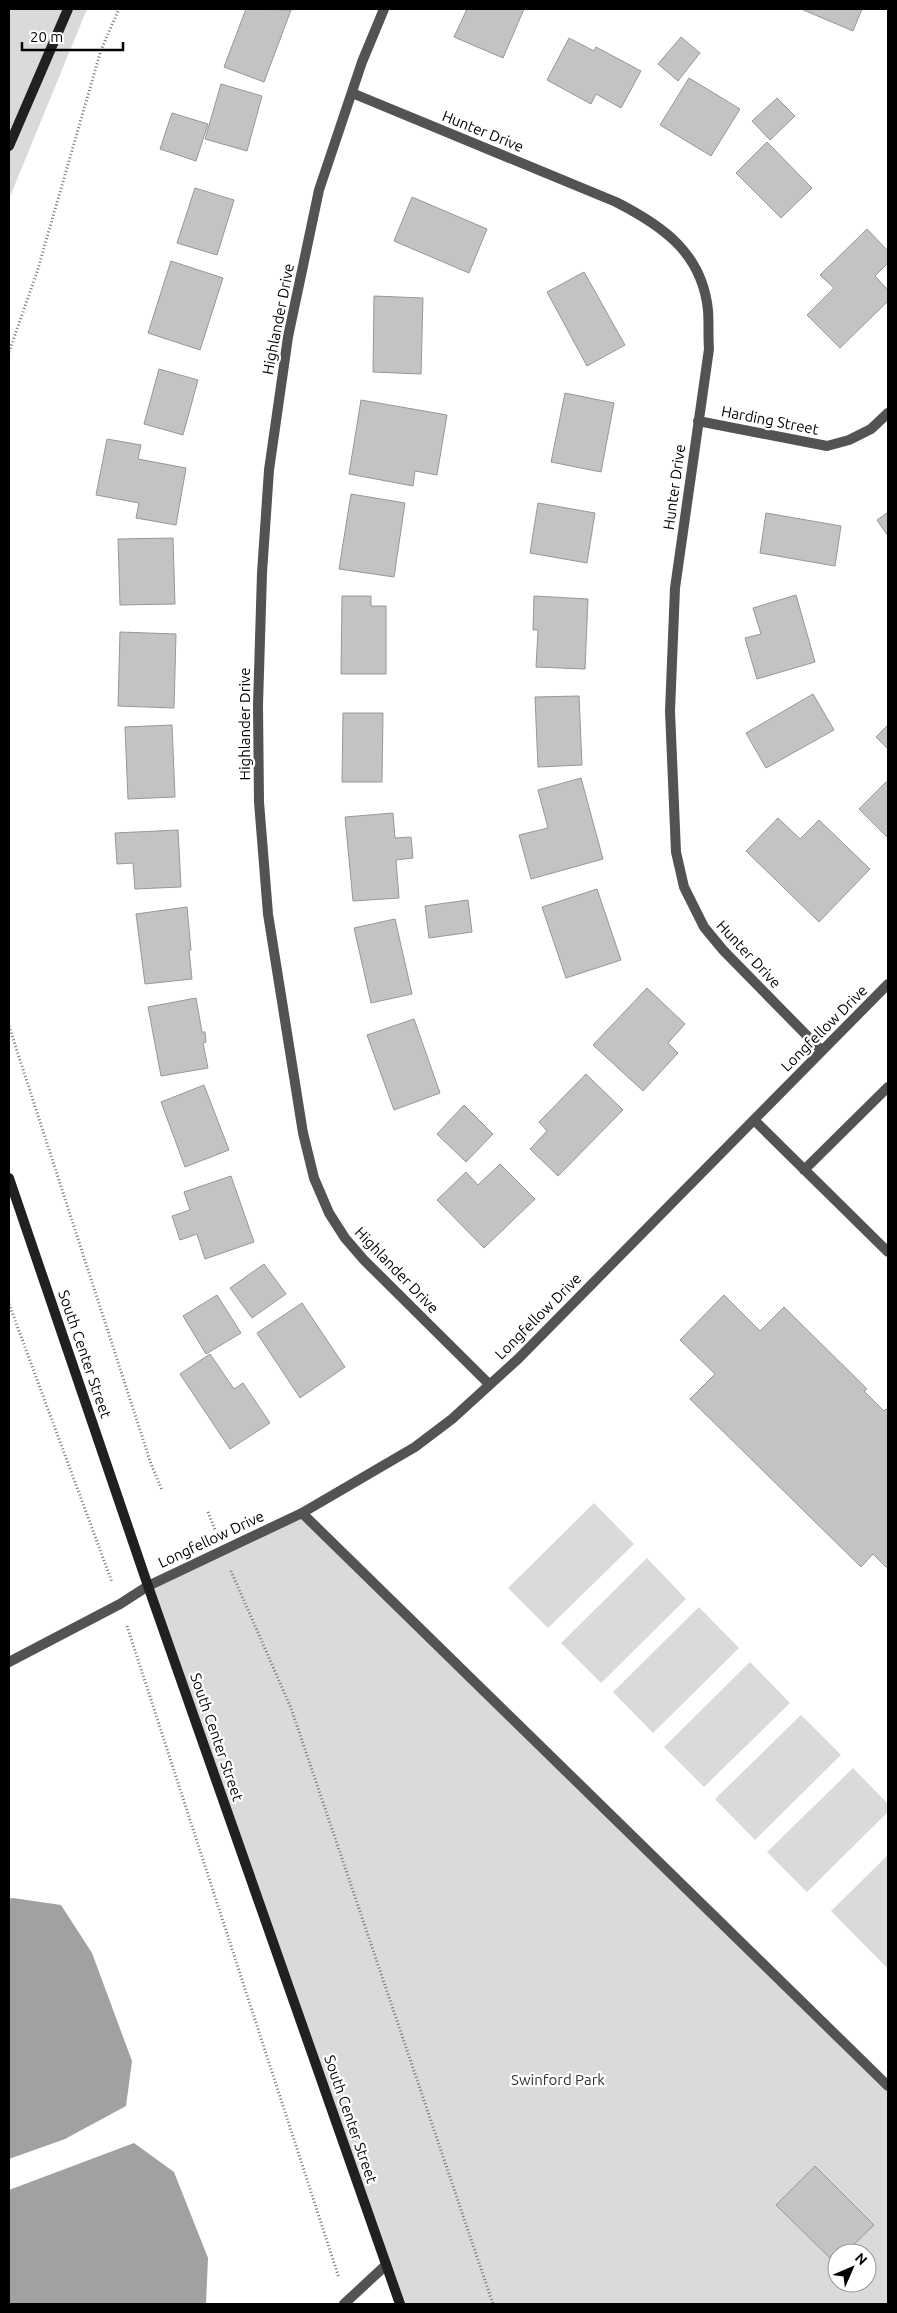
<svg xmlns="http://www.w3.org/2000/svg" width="897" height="2313" font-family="Ubuntu,sans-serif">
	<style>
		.green { fill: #dadada; fill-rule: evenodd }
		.water { fill: #a1a1a1 }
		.building { fill: #c3c3c3; stroke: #979797 }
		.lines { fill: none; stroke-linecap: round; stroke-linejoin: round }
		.path { stroke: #757575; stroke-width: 3; stroke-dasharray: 1 2.5; stroke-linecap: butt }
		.lane { stroke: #535353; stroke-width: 10 }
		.street { stroke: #535353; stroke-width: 10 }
		.secondary { stroke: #202020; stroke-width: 10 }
		.labels { text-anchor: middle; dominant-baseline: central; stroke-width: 4.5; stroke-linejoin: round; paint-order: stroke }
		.street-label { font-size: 15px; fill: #000; stroke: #fff }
		.park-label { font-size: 15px; fill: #313131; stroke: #fff }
	</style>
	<rect width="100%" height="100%" fill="#fff"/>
	<path class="green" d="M9 9H87L9 199Z
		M594 1503 634 1544 548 1628 508 1588Z
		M302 1513 888 2086V2304H397L148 1586ZM837 2253H867V2283H837Z
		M647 1558 686 1599 601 1683 561 1643Z
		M699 1607 739 1648 653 1733 613 1692Z
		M750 1662 790 1703 704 1787 664 1747Z
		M801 1715 841 1755 755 1840 715 1799Z
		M853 1768 888 1804V1812L807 1892 767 1852Z
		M888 1855V1969L831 1911Z"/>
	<path class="water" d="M13 1898 61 1905 92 1953 132 2061 126 2106 65 2139 9 2159V1899Z
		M134 2143 174 2172 208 2258 206 2304H9V2190Z"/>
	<path class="building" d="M246 9 291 10 264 82 224 67Z
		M467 9H524L503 58 454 37Z
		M801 9H862L853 31Z
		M681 37 700 53 678 81 658 64Z
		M569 38 594 51 596 47 641 71 621 108 596 94 591 104 547 80Z
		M689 78 740 109 711 156 660 125Z
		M221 84 262 96 247 151 205 139Z
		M777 98 795 116 770 140 752 121Z
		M172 113 208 124 196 161 160 149Z
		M767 142 812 188 781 218 736 173Z
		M195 188 234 200 217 255 177 243Z
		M412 197 487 229 469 273 394 241Z
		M867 229 888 251V263L875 276 888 290V301L840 348 807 315 834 288 820 275Z
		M171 261 223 278 200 350 148 333Z
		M584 272 625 345 587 366 547 292Z
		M374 296 423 298 421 374 373 372Z
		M159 369 198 380 183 435 144 424Z
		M565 393 614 403 601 472 551 462Z
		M361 400 447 415 437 475 415 471 413 486 349 474Z
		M107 439 141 445 138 459 186 468 176 525 136 518 139 503 96 495Z
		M351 494 405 503 394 577 339 569Z
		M538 503 595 513 587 563 530 553Z
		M888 512V536L877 520Z
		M766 513 841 526 835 566 760 553Z
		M173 538 175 604 120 605 118 539Z
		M796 595 815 662 757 679 745 638 761 634 753 608Z
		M342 596H371V606H386V674H341Z
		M534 596 588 599 585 669 536 667 538 630H533Z
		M120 632 176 634 174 708 118 706Z
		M813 694 834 730 766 768 746 733Z
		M579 696 582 765 538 767 535 697Z
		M343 713H383L382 782H342Z
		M172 725 175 797 128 799 125 727Z
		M888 725V749L876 737Z
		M581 778 603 859 531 879 519 835 548 828 538 790Z
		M888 780V838L859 809Z
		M393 813 395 838 411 837 413 858 396 860 399 898 353 901 345 817Z
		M778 818 800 839 819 820 870 869 819 922 746 851Z
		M178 830 181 887 135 889 133 863 117 864 115 833Z
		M597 889 621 960 566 978 542 907Z
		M468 900 472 932 429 938 425 906Z
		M187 907 191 950H189L192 979 145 984 136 914Z
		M395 919 412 994 371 1003 354 928Z
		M647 988 685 1024 668 1043 678 1053 643 1091 593 1045Z
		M196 998 202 1032H205L206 1042 203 1043 208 1068 161 1076 148 1007Z
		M414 1019 440 1093 394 1110 367 1035Z
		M586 1074 623 1110 558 1176 530 1149 547 1131 539 1122Z
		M204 1085 229 1150 185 1167 161 1102Z
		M464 1105 493 1134 466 1162 437 1134Z
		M500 1164 535 1199 484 1248 437 1200 466 1172 478 1185Z
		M231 1176 254 1242 205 1259 197 1234 180 1240 172 1216 190 1210 184 1192Z
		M264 1264 286 1294 252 1318 230 1288Z
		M217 1295 241 1333 206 1354 183 1316Z
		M724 1295 760 1331 784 1307 867 1389 864 1391 884 1411 886 1409 888 1411V1569L873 1554 861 1567 690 1399 715 1374 680 1340Z
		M302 1303 345 1367 300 1398 257 1333Z
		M210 1354 234 1389 243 1383 270 1423 230 1449 180 1374Z
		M815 2166 874 2225 845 2253H837V2261L835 2263 776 2205Z"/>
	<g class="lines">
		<path class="path" d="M9 352 37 272 101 50 119 9
			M9 1026 151 1464 162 1490
			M9 1304 112 1582
			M208 1512 215 1530
			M231 1571 291 1708 493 2304
			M127 1626 339 2278"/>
		<path class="lane" d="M754 1120 888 1252
			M804 1170 888 1087
			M302 1513 888 2086
			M9 1662 120 1604 148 1586
			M344 2304 386 2265"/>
		<path class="street" d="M384 9 362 62 319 190 288 337 269 470 262 573 258 705 259 802 268 914 303 1133 314 1178 329 1213 345 1238 364 1260 489 1384
			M352 93 616 202C663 226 702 253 708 310 709 323 708 336 709 349L675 588 670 711 676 852 684 887 704 927 723 950 822 1051
			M698 421 827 446 849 440 871 429 888 413
			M148 1586 302 1513 415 1447 452 1419 518 1359 888 984"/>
		<path class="secondary" d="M9 146 68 9
			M9 1178 148 1586 400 2304"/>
	</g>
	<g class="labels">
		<g class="street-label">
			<text transform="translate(483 131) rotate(22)">Hunter Drive</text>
			<text transform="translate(278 319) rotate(-79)">Highlander Drive</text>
			<text transform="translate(770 420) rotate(11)">Harding Street</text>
			<text transform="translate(674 487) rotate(-82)">Hunter Drive</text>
			<text transform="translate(244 724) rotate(-90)">Highlander Drive</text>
			<text transform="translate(749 954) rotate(47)">Hunter Drive</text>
			<text transform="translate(824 1028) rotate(-45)">Longfellow Drive</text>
			<text transform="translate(397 1270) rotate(46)">Highlander Drive</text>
			<text transform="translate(538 1316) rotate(-45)">Longfellow Drive</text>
			<text transform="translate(85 1354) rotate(71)">South Center Street</text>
			<text transform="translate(211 1539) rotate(-25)">Longfellow Drive</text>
			<text transform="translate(217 1737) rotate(71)">South Center Street</text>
			<text transform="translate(351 2119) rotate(71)">South Center Street</text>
		</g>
		<g class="park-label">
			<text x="558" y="2079">Swinford Park</text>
		</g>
	</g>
	<rect width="897" height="2313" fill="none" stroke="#000000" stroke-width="20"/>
	<g transform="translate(852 2268) rotate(45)"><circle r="24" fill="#ffffff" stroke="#999999"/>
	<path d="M0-4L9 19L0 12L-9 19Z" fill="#000000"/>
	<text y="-8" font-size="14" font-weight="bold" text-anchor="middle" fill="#000000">N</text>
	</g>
	<path d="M22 42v8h101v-8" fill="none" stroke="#000000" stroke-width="2.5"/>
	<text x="30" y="42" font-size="15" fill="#000000" stroke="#ffffff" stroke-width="4" paint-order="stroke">20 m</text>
</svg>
